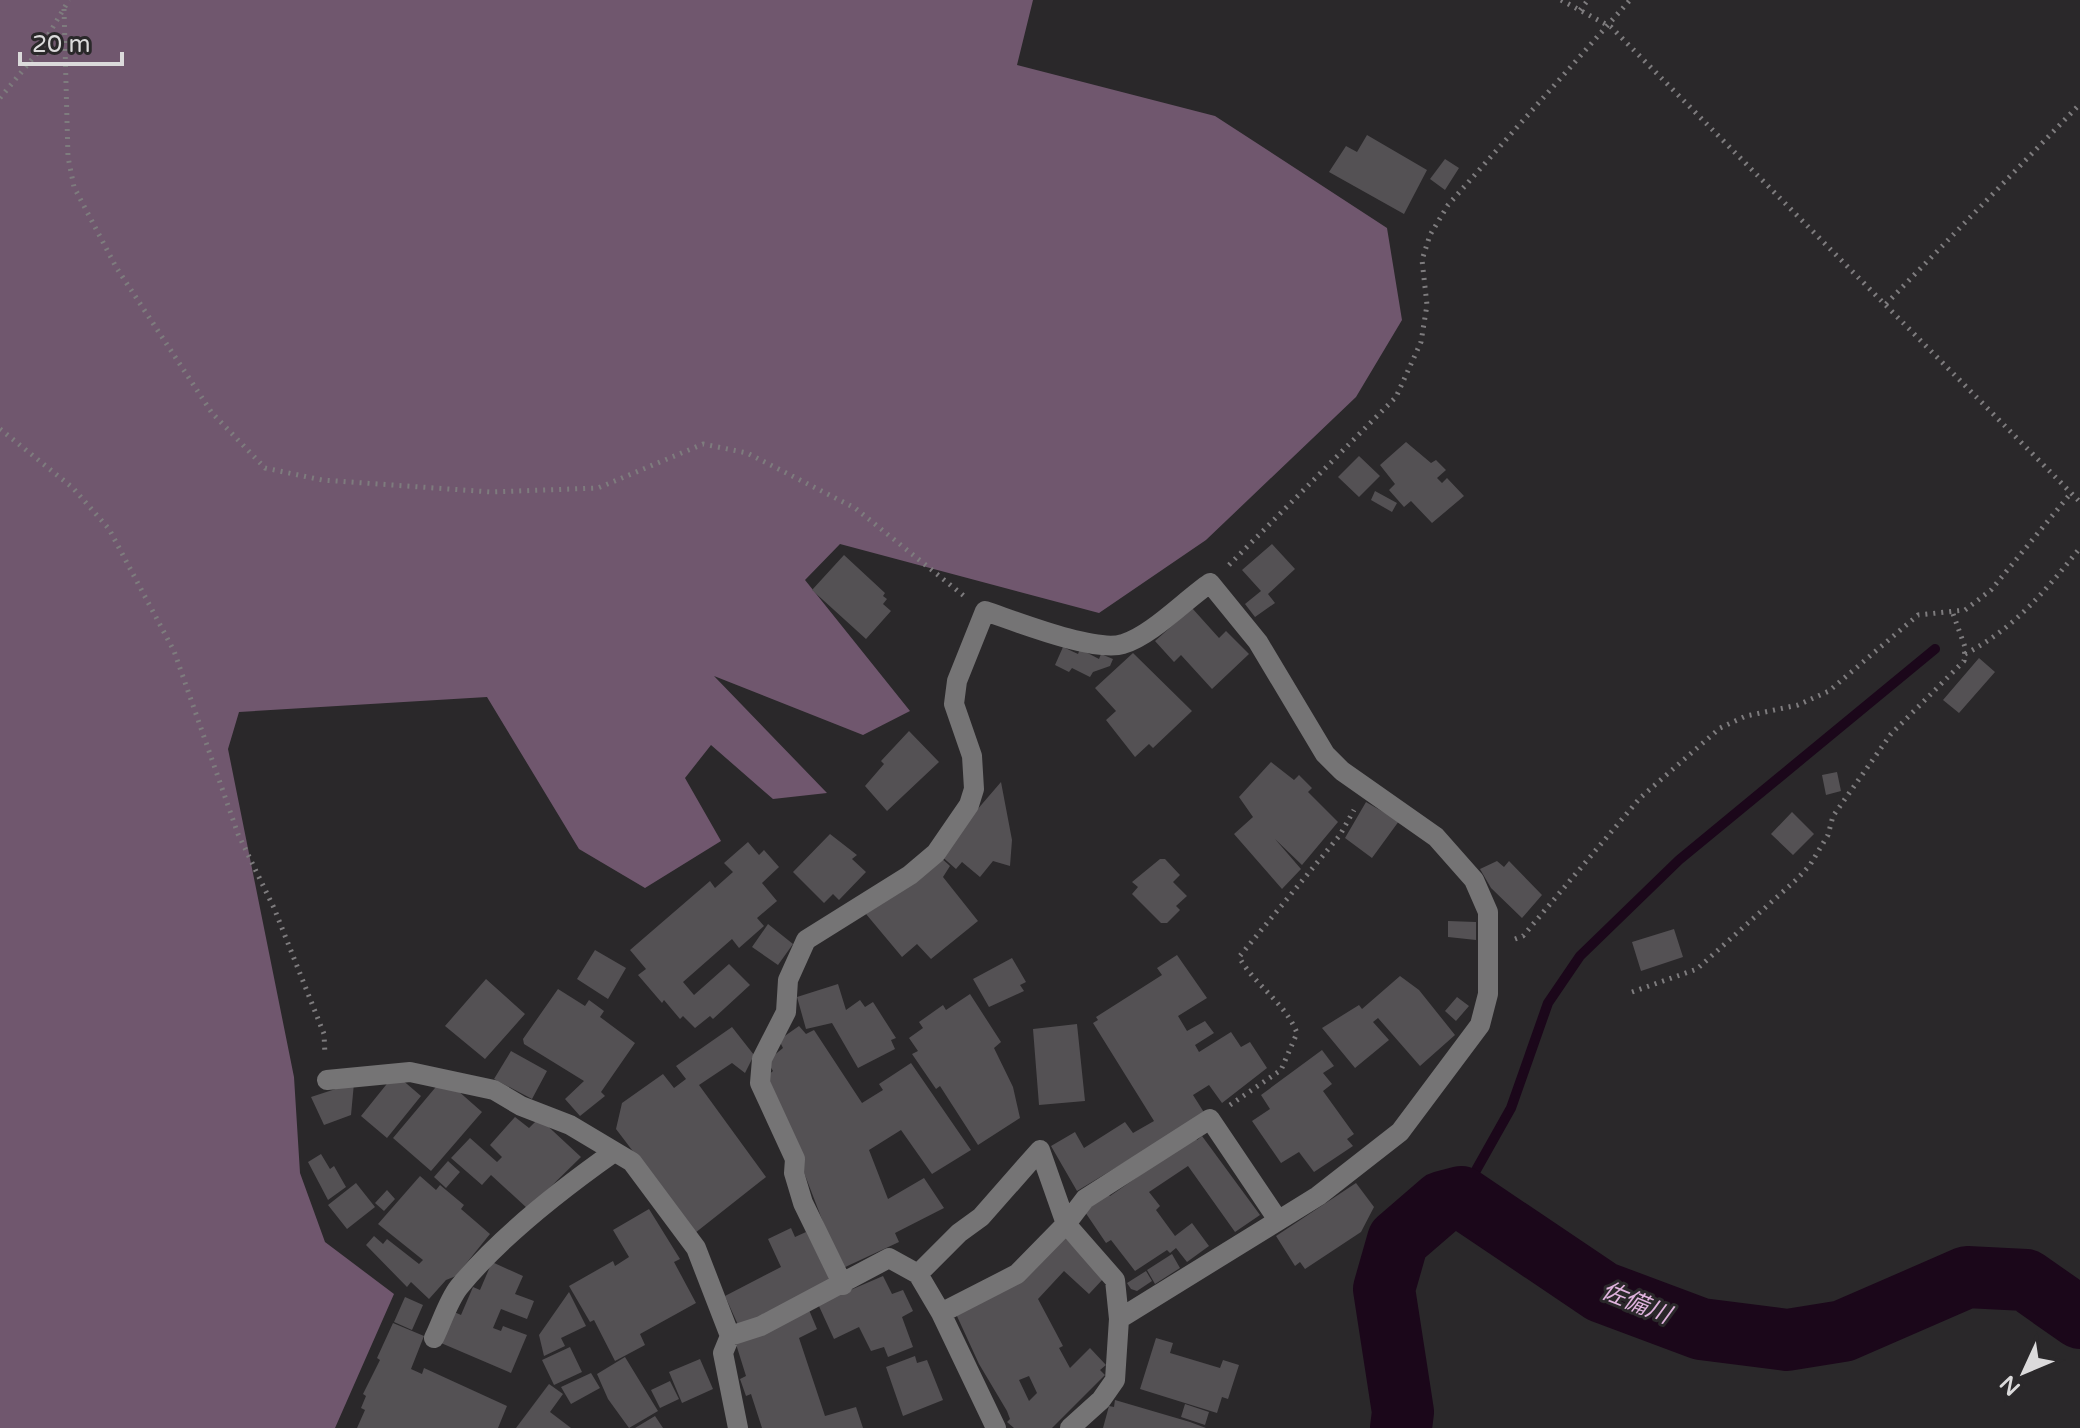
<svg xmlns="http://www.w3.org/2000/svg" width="2080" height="1428" font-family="'Varela Round','Noto Sans JP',sans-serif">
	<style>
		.forest { fill: #70576e }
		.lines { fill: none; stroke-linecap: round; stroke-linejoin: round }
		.stream { stroke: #1b071a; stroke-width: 10 }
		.river { stroke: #1b071a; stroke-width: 62 }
		.building { fill: #545154; fill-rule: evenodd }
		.path { stroke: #7e7c7e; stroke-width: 5; stroke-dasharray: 2 6; stroke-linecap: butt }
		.minor { stroke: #757475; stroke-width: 20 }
		.labels { text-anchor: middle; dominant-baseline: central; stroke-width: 6; stroke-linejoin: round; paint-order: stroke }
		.water-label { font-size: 24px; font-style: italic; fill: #dfb2dd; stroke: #2a282a }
	</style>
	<rect width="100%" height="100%" fill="#2a282a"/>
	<path class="forest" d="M0 0H1033L1017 65 1215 116 1387 228 1402 320 1356 397 1206 540 1099 613 840 544 805 580 910 711 863 735 714 676 827 793 773 799 711 745 685 778 721 841 645 888 579 849 487 697 239 712 228 749 294 1077 300 1173 325 1242 394 1294 335 1428H0Z"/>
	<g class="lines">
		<path class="stream" d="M1461 1197 1511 1108 1548 1003 1580 956 1679 860 1935 649"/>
		<path class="river" d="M1401 1428 1403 1412 1384 1289 1398 1240 1442 1202 1461 1197 1602 1292 1701 1329 1787 1340 1843 1331 1967 1277 2026 1280 2080 1318"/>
	</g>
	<path class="building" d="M1367 135 1427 170 1404 214 1329 172 1346 146 1357 152Z
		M1445 159 1459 168 1445 190 1430 179Z
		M1406 442 1431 463 1436 460 1446 470 1437 478 1442 483 1447 478 1464 496 1432 523 1411 501 1404 507 1389 490 1395 484 1380 465Z
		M1359 456 1380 476 1359 497 1338 477Z
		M1375 491 1397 503 1392 512 1371 500Z
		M1272 544 1295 569 1268 594 1275 603 1255 617 1245 604 1261 591 1242 570Z
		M844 555 885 593 883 596 887 599 883 604 891 611 866 639 812 590Z
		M1192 608 1219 638 1226 631 1249 654 1212 689 1181 655 1174 662 1155 641Z
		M1063 647 1078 654 1080 649 1099 659 1101 654 1113 659 1110 666 1093 672 1090 677 1072 668 1069 672 1055 665Z
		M1133 653 1192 711 1153 748 1149 744 1135 757 1106 720 1116 711 1095 688Z
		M1979 658 1995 672 1959 713 1943 700Z
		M909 731 939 762 887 811 865 786 884 764 881 761Z
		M1271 762 1294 780 1299 775 1312 788 1308 792 1338 822 1302 865 1275 839 1301 869 1282 889 1234 834 1253 817 1239 797Z
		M1837 772 1841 791 1826 795 1822 775Z
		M1001 782 1012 840 1010 866 993 861 980 877 962 862 956 869 939 854Z
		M1366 802 1399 821 1372 858 1345 838Z
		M1792 812 1814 834 1793 855 1771 834Z
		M830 834 857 855 852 859 866 872 839 900 833 894 824 903 793 872Z
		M748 842 759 855 764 850 779 867 762 883 777 901 757 918 764 926 739 948 732 939 683 982 694 995 729 964 750 985 713 1019 710 1016 695 1028 683 1016 680 1019 664 1000 662 1003 638 975 646 969 630 950 710 881 715 888 733 872 724 863Z
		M938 855 950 866 943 877 978 921 931 959 917 944 902 957 866 914Z
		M1160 859H1165L1180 875 1173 882 1187 896 1176 906 1180 910 1167 923H1161L1132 894 1138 887 1132 882Z
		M1497 861 1504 867 1509 861 1542 895 1522 918 1491 888 1480 869Z
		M1448 921 1476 922V940L1448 937Z
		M768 924 793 944 778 965 752 947Z
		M1674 929 1683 957 1641 971 1632 942Z
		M595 950 626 968 608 999 577 979Z
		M1177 955 1207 998 1178 1016 1187 1031 1205 1021 1214 1033 1195 1045 1199 1052 1231 1032 1241 1047 1250 1042 1267 1068 1222 1103 1209 1085 1193 1095 1205 1114 1077 1191 1051 1146 1075 1132 1084 1148 1125 1122 1133 1133 1154 1121 1093 1023 1098 1020 1096 1017 1162 975 1157 968Z
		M1012 958 1026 982 1020 985 1024 991 989 1007 973 979Z
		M1400 976 1419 990 1455 1035 1420 1066 1378 1018 1373 1022 1389 1040 1355 1068 1322 1028 1359 1005 1362 1009Z
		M486 979 525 1014 485 1059 445 1026Z
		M838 984 846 1010 860 1000 865 1007 873 1002 896 1038 891 1040 895 1049 858 1068 832 1023 806 1029 797 997Z
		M558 989 585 1006 589 1000 604 1011 600 1017 635 1043 601 1092 605 1096 580 1116 565 1099 584 1081 524 1044 523 1039Z
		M970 994 1001 1042 994 1048 1013 1087 1020 1118 978 1145 940 1086 936 1089 912 1054 918 1051 909 1038 923 1028 919 1022 943 1005 946 1010Z
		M1457 997 1469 1006 1456 1021 1445 1011Z
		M1077 1024 1085 1101 1039 1105 1033 1029Z
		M799 1026 806 1034 814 1030 862 1103 883 1090 879 1084 911 1063 971 1150 932 1174 901 1130 869 1150 888 1199 924 1178 944 1208 895 1233 899 1242 841 1269 767 1076 773 1071 767 1061 783 1048 779 1040Z
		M732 1027 754 1055 745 1073 732 1063 699 1085 766 1177 695 1233 616 1129 622 1103 663 1074 674 1088 686 1079 676 1066Z
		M1322 1050 1334 1066 1323 1073 1332 1084 1323 1091 1354 1134 1347 1139 1353 1146 1314 1172 1299 1152 1281 1163 1252 1121 1270 1109 1261 1095Z
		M511 1051 547 1071 532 1099 494 1079Z
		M400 1078 421 1096 387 1138 361 1116 390 1080 396 1083Z
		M440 1082H448L482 1112 431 1171 393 1138Z
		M354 1083 351 1115 324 1125 311 1097Z
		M515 1117 529 1128 539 1118 581 1157 528 1209 491 1175 482 1185 451 1158 470 1138 497 1162 502 1157 490 1145Z
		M1202 1136 1260 1215 1235 1232 1188 1166 1149 1192 1160 1206 1156 1210 1175 1236 1192 1223 1209 1246 1187 1262 1176 1248 1170 1253 1167 1250 1135 1271 1111 1240 1106 1243 1085 1212 1107 1193 1110 1196 1195 1137 1197 1140Z
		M321 1154 330 1169 334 1166 346 1187 328 1200 308 1162Z
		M448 1161 460 1172 446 1188 434 1177Z
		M420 1176 436 1190 440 1185 464 1205 461 1209 490 1234 456 1276 446 1280 429 1299 411 1282 407 1287 366 1245 374 1236 383 1244 387 1239 419 1264 423 1260 378 1224Z
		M356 1183 375 1207 347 1229 328 1205Z
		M1356 1183 1374 1207 1361 1232 1305 1269 1300 1262 1295 1266 1276 1236Z
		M387 1190 395 1199 384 1211 375 1203Z
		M649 1209 680 1259 674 1262 696 1303 640 1334 645 1345 615 1361 594 1320 590 1322 569 1286 613 1261 615 1266 629 1257 613 1230Z
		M791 1228 795 1237 806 1232 831 1281 739 1327 725 1296 781 1267 768 1239Z
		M1062 1235 1104 1278 1089 1294 1064 1271 1038 1299 1063 1346 1059 1348 1070 1368 1090 1348 1106 1365 1100 1370 1105 1375 1052 1428H1014L1007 1422 1010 1419 1007 1411 979 1364 956 1314ZM1029 1376 1037 1393 1029 1401 1019 1380Z
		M1172 1254 1180 1268 1155 1284 1147 1270Z
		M492 1262 523 1276 515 1294 534 1301 527 1319 501 1309 493 1328 501 1331 503 1326 527 1335 511 1373 441 1343 452 1311 461 1315 473 1287 480 1290Z
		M1146 1271 1152 1281 1137 1291 1131 1289 1127 1283Z
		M883 1276 892 1294 903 1290 913 1311 902 1317 913 1347 888 1357 884 1347 871 1351 859 1327 834 1339 818 1304Z
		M569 1292 586 1326 561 1338 565 1346 544 1356 539 1335Z
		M405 1297 423 1305 412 1330 394 1322Z
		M809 1310 817 1329 799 1338 825 1416 856 1407 863 1428H762L751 1394 746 1396 740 1379 746 1376 736 1344Z
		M393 1323 424 1336 411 1369 422 1374 424 1368 507 1406 498 1428H357L365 1410 361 1408 366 1396 363 1394 380 1360 377 1358Z
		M1156 1338 1173 1343 1170 1353 1220 1368 1223 1360 1239 1365 1228 1399 1222 1397 1217 1413 1140 1389Z
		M570 1347 582 1372 554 1385 542 1360Z
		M915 1356 917 1363 927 1360 943 1400 903 1416 886 1367Z
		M625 1357 658 1411 629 1428 608 1399 597 1374Z
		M700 1359 713 1389 682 1403 669 1372Z
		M591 1373 600 1388 571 1404 561 1387Z
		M670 1381 679 1399 660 1408 651 1390Z
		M549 1384 563 1394 550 1412 571 1428H516Z
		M1115 1400 1190 1422 1206 1428H1103L1109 1406 1114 1407Z
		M1185 1404 1209 1412 1205 1425 1181 1417Z
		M655 1416 663 1428H635Z"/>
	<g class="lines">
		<path class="path" d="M1561 0 1611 27 2080 502
			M64 9 68 157 74 187 116 267 212 413 265 468 322 480 491 492 598 488 703 444 747 453 855 508 964 596
			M1580 10 1588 0
			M0 98 38 52 69 0
			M1886 304 2080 104
			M0 429 73 488 109 529 174 651 238 834 274 908 324 1034 325 1055
			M1229 565 1396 397 1421 342 1427 305 1422 260 1430 235 1448 205 1630 0
			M1965 654C2014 629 2046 590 2080 548
			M1515 939 1523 936 1640 798 1720 728 1746 716 1798 705 1829 691 1918 615 1965 610 1991 590 2071 493
			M1632 992 1697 969 1797 879 1810 865 1828 835 1833 816 1891 734 1964 661 1965 647 1952 611
			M1230 1105 1281 1070 1297 1033C1284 1001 1255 986 1239 957L1340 835 1354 810"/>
		<path class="minor" d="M327 1080 410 1072 494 1090 521 1106 570 1125 632 1162 696 1248 730 1336 723 1353 738 1428
			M918 1274 959 1233 981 1217 1040 1150 1066 1224 1115 1280 1119 1319 1115 1380 1101 1400 1070 1428
			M843 1285 803 1203 794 1173 795 1159 760 1083 762 1059 786 1012 788 980 806 940 910 875 936 853 969 805 974 789 972 756 954 704 957 681 985 611C1015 621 1095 653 1123 644 1151 636 1185 600 1210 583L1258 642 1325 754 1342 771 1436 837 1474 880 1488 912V994L1480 1025 1400 1132 1318 1196 1119 1319
			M941 1313 996 1428
			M730 1336 761 1326 889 1258 918 1274 941 1313 1017 1274 1066 1224 1085 1199 1210 1119 1278 1220
			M434 1338C442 1322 448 1301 459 1287 499 1238 563 1188 614 1152"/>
	</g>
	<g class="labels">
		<g class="water-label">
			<text transform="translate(1636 1303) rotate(22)">佐備川</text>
		</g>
	</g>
	<g transform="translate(2024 1372) rotate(226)" stroke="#2a282a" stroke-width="6" paint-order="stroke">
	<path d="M0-6L14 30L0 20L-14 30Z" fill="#dbdadb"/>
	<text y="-12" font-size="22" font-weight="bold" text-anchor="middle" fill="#dbdadb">N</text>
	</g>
	<path d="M20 52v12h102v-12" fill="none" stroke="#dbdadb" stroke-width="4"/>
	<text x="32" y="52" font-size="24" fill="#dbdadb" stroke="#2a282a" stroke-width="6" paint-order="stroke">20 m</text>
</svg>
